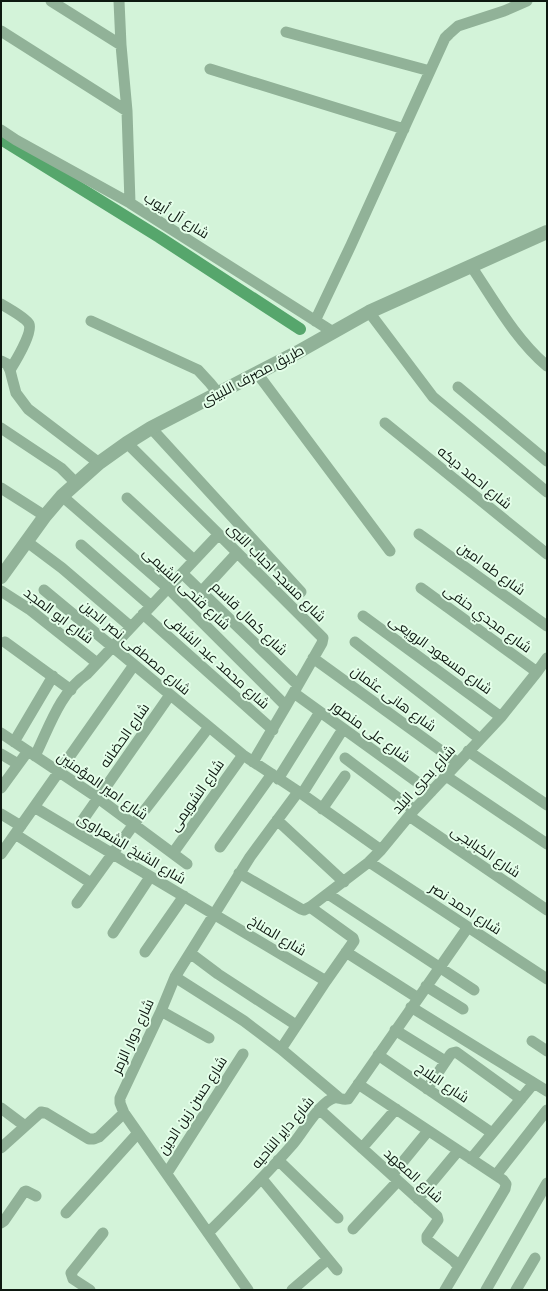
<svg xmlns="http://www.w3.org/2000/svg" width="548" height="1291" font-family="'Golos Text',Cairo,sans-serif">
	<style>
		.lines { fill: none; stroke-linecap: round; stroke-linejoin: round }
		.canal { stroke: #56a66c; stroke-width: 12 }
		.minor { stroke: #91b298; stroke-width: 11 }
		.tertiary { stroke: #91b298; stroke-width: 14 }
		.labels { text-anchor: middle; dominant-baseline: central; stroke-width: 4; stroke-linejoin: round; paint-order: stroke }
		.street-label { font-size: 14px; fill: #0d1810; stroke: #e4fee9 }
	</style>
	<rect width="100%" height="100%" fill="#d3f3d9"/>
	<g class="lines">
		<path class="canal" d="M1 139 159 237 300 329"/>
		<path class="minor" d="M51 1 121 45
			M119 1 121 45 127 111 130 203
			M1 31 127 111
			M286 32 430 71
			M210 69 404 129
			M1 130 16 140 130 203 333 332
			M471 266C494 300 515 339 547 366
			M1 304C8 308 26 318 29 324 33 333 15 362 10 370
			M369 312 433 397 547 492
			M91 321 198 370 210 383 218 393
			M315 321 351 245 445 38 449 34 458 26 504 11 527 1
			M1 361 7 364 10 370 12 378 16 393 28 409 99 463
			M257 373 390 551
			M458 387 547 461
			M385 423 547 554
			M1 428 61 468 76 483
			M151 428 301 592
			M127 443 323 638 322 643 286 706 253 762
			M1 488 45 516
			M62 496 168 588 286 706
			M127 498 194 560
			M419 534 547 626
			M26 541 62 568 131 627
			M81 545 151 606
			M182 573 298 685
			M421 588 537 672
			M44 590 243 755 302 794 381 850
			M1 591 29 609 97 663
			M201 592 237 553
			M143 614 273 730
			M363 616 501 717
			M5 642 71 690
			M355 642 480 739
			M313 658 458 763
			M294 693 431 792
			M1 733 98 798 187 864
			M14 742 53 676
			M468 751 547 805
			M1 754 18 764
			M35 756C49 728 60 692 87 674L218 535
			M345 758 414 810
			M446 776 547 844
			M278 779 320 712
			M1 788 28 751
			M302 794 343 729
			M34 807 326 981
			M322 809 345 776
			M1 814 21 826
			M409 816 547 910
			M277 820 344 882
			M75 831 170 695
			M15 834 91 883
			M220 847 272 774
			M173 853 243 755
			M1 854 134 665
			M369 862 547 979
			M239 873 301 909 304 910 310 907 369 862 381 850 414 810 501 717 537 672 547 658
			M328 894 474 990
			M77 903 134 824 209 727
			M113 933 150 877
			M145 952 184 896
			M346 952 418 998
			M190 953 218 974 296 1025
			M175 977 244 1021 281 1049 338 1097
			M426 986 463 1009
			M411 1007 547 1091
			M161 1011 209 1038
			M395 1030 445 1061
			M532 1041 547 1051
			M281 1049 326 981 354 941 353 938 310 907
			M378 1055 492 1133
			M358 1084 503 1180 506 1184 505 1189 445 1290
			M427 1089 450 1055 452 1053 456 1052 521 1099
			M1 1108 25 1126
			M319 1109 437 1216 438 1220 427 1236V1240L454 1261 458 1266
			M1 1148 41 1112 46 1113 89 1139H94L99 1137 124 1113
			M362 1148 396 1109
			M471 1159 534 1083
			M278 1160 338 1218
			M167 1173 243 1054
			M392 1175 428 1131
			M496 1175 547 1110
			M262 1179 337 1270
			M418 1199 458 1151
			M66 1213 138 1133
			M1 1223 4 1221 24 1192 26 1191 36 1196
			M353 1229 398 1181
			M208 1233C237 1204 266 1175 293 1144 303 1132 315 1110 328 1101 338 1094 340 1101 348 1099L468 927
			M90 1290 73 1279 71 1273 103 1233
			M248 1290 124 1113 120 1103V1098L161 1011 175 977 250 857 298 792
			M292 1290 328 1259
			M486 1290 547 1183
			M516 1290 535 1258"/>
		<path class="tertiary" d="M1 577 45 516 62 496 99 463 127 443 151 428 298 352 369 312 547 232"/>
	</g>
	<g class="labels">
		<g class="street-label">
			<text transform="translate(177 215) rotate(32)">شارع آل أيوب</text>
			<text transform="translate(252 375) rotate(-28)">طريق مصرف اللبينى</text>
			<text transform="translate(475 477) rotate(39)">شارع احمد ديكه</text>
			<text transform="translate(492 568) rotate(36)">شارع طه امين</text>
			<text transform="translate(277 572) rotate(45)">شارع مسجد احباب النبى</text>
			<text transform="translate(187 588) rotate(43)">شارع فتحى الشيمى</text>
			<text transform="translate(59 615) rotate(37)">شارع ابو المجد</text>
			<text transform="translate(250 618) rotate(44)">شارع كمال قاسم</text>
			<text transform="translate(488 618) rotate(36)">شارع مجدي حنفى</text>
			<text transform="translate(136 647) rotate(40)">شارع مصطفى نصر الدين</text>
			<text transform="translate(441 654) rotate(36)">شارع مسعود الرويعى</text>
			<text transform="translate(218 661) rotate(42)">شارع محمد عبد الشافى</text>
			<text transform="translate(394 698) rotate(36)">شارع هانى عثمان</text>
			<text transform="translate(371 731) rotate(36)">شارع على منصور</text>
			<text transform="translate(124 735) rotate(-55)">شارع الحضانه</text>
			<text transform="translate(423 779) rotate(-48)">شارع بحرى البلد</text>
			<text transform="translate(103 785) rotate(35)">شارع امير المؤمنين</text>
			<text transform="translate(196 795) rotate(-55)">شارع الشويمى</text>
			<text transform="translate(132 848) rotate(31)">شارع الشيخ الشعراوى</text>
			<text transform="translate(486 851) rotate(34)">شارع الكبابجى</text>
			<text transform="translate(466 908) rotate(33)">شارع احمد نصر</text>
			<text transform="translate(278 935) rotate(31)">شارع المناخ</text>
			<text transform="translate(132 1036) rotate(-65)">شارع دوار الزمر</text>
			<text transform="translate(443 1082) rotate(34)">شارع البلاح</text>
			<text transform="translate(192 1105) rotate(-57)">شارع حسن زين الدين</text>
			<text transform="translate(282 1132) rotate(-50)">شارع داير الناحيه</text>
			<text transform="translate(414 1175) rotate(42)">شارع المعهد</text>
		</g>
	</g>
	<rect width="548" height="1291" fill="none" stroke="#0d1810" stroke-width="4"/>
</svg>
